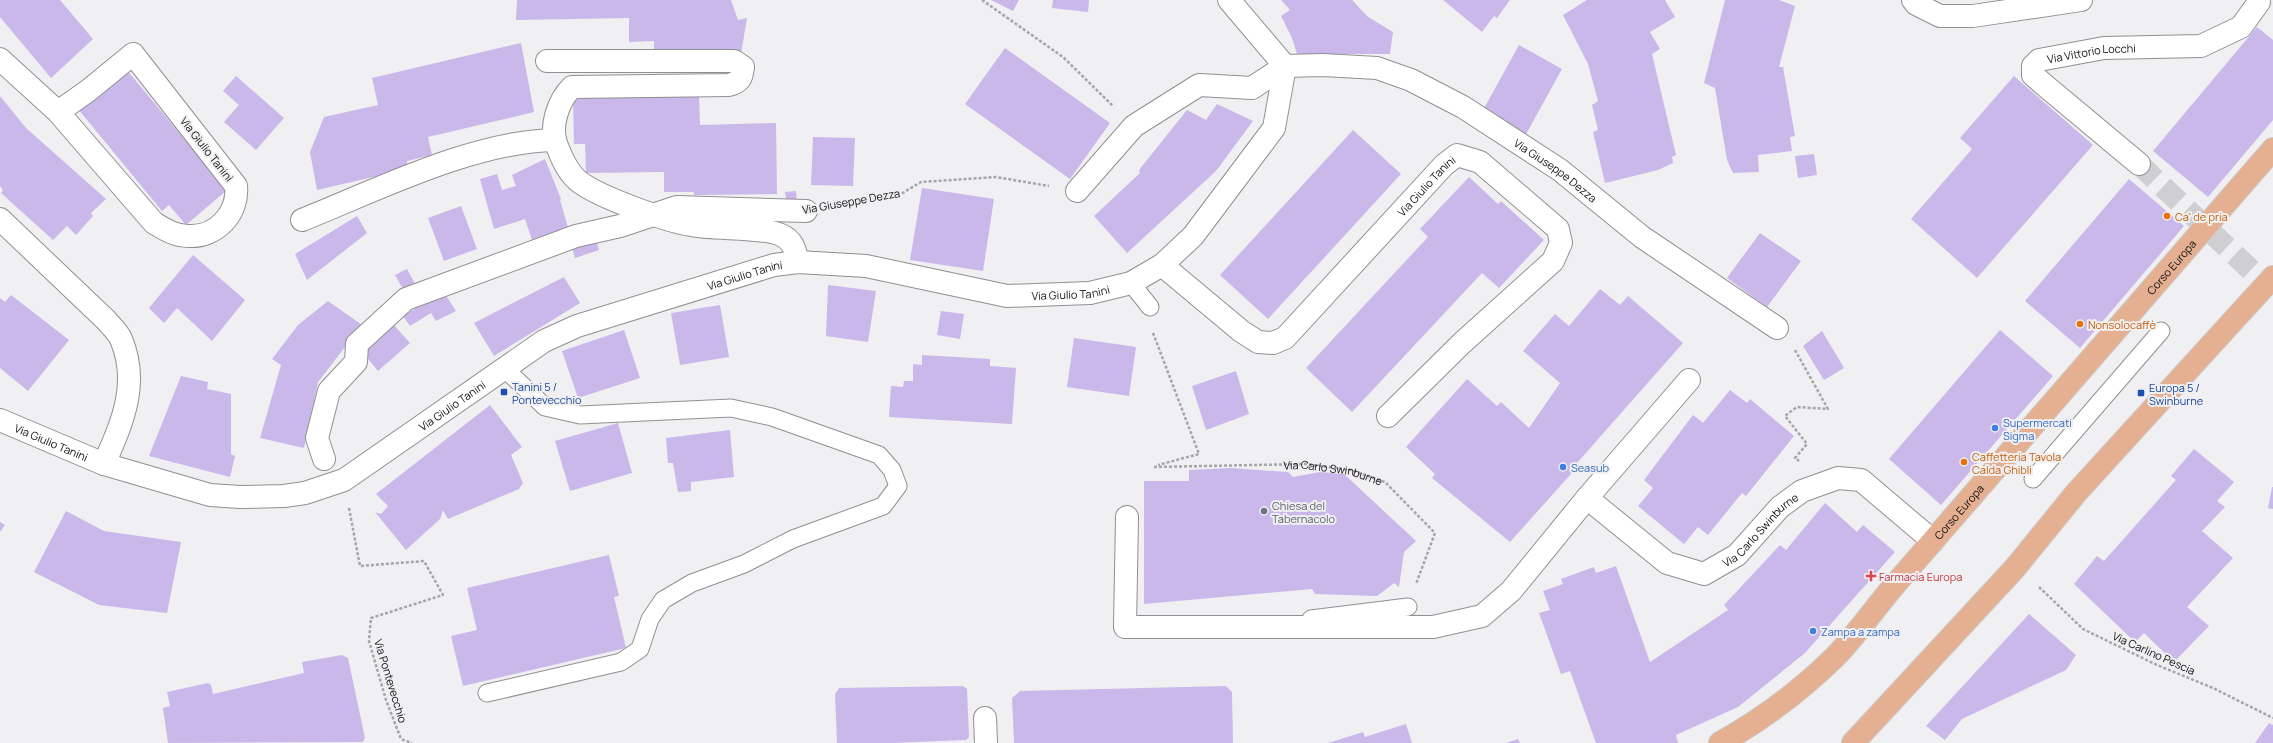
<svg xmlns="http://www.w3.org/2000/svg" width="2273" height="743" font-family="Manrope,sans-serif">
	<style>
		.building { fill: #cab8eb }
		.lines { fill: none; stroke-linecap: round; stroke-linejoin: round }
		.street-tunnel { stroke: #cfced0; stroke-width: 22; stroke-dasharray: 22 11; stroke-linecap: butt }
		.lane-casing { stroke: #909092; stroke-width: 19 }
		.street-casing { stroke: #909092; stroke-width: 24 }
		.secondary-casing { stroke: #909092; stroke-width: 24 }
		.primary-casing { stroke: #cbcbcb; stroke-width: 24 }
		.path { stroke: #a6a5a7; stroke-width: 2.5; stroke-dasharray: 3 2; stroke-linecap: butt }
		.lane { stroke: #fff; stroke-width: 17 }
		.street { stroke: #fff; stroke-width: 22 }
		.secondary { stroke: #fff; stroke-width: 22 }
		.primary { stroke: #e5b092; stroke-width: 22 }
		.food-dot { fill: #e8710a; stroke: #f0eff2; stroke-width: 1.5 }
		.transit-dot { fill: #1a4fb4; stroke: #f0eff2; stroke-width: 1.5 }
		.shop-dot { fill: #3f7fe0; stroke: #f0eff2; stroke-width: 1.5 }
		.worship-dot { fill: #6b7280; stroke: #f0eff2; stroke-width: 1.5 }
		.health-dot { fill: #e0444e; stroke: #f0eff2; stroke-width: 1.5 }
		.labels { text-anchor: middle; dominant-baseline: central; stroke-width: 4; stroke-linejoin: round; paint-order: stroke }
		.street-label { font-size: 11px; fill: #121112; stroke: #f0eff2 }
		.food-label { font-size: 11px; fill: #c56008; stroke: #f0eff2; text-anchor: start }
		.transit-label { font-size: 11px; fill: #164399; stroke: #f0eff2; text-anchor: start }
		.shop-label { font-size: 11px; fill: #366cbe; stroke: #f0eff2; text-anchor: start }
		.worship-label { font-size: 11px; fill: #5b616d; stroke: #f0eff2; text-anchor: start }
		.health-label { font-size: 11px; fill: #be3a42; stroke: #f0eff2; text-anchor: start }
	</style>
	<rect width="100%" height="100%" fill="#f0eff2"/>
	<path class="building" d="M0 0H60L93 39 51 78 0 17Z
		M517 0H731L738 20 747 18 741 54 654 55V41L629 42V18L516 20Z
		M991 0H1019L1013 11Z
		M1053 0H1089L1088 12 1052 8Z
		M1281 0H1352L1368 17 1393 32 1390 54H1297L1292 38 1281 16 1290 10Z
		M1443 0H1510L1497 18 1494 16 1482 32Z
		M1587 0H1665L1675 17 1650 32 1660 49 1652 54 1676 155 1672 157 1673 163 1658 170 1605 183 1593 132 1598 130 1592 105 1598 101 1588 64 1563 15Z
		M1725 0H1779L1795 6 1779 67H1783L1795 136 1790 137 1792 151 1758 155 1759 172 1733 173 1727 160 1715 88 1704 83Z
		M2257 27 2273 40V120L2208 197 2153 151Z
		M521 43 534 112 428 137 432 155 407 161 408 169 317 190 310 152 324 117 378 105 372 78Z
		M1519 45 1562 69 1525 136 1482 112Z
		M1005 48 1110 123 1070 179 965 104Z
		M126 69 227 190 186 225 169 205 162 211 78 109Z
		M236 76 284 118 256 150 224 122 239 105 223 91Z
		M2014 76 2093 145 1977 278 1911 219 1972 149 1960 138Z
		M699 94 700 125 776 123 777 194 694 195V192H664V172L586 173 585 144H574L573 96Z
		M0 96 26 128 106 199 91 213 93 216 76 235 67 226 53 240 1 193 3 190 0 186Z
		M1217 104 1253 121 1216 171 1127 253 1094 216 1140 173 1139 170 1187 110 1206 120Z
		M1353 130 1401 174 1268 319 1220 275Z
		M813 137 855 138 853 186 811 185Z
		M1814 154 1817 175 1798 178 1795 156Z
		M545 159 561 199 560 200 569 231 533 243 525 219 494 229 480 179 497 174 502 190 516 186 512 175Z
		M1469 177 1498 204 1501 201 1544 240 1499 288 1482 273 1352 412 1306 368 1428 237 1420 229Z
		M2129 179 2184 226 2080 348 2025 301Z
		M922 188 994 199 983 271 910 260Z
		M796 191 797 205H787L785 192Z
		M461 206 477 249 444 261 428 218Z
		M357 216 367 233 307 280 295 254Z
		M1760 233 1801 261 1767 307 1727 278Z
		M595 236 599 250 575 258 571 244Z
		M193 255 245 300 212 341 177 308 164 323 149 308Z
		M407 269 418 289 407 296 395 275Z
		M564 277 580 303 494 356 474 323Z
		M828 285 876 291 868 342 826 336Z
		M1600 289 1620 305 1628 296 1683 343 1577 463 1579 465 1510 542 1432 478 1435 474 1406 447 1467 379 1497 406 1501 402 1529 428 1560 383 1523 351 1555 314 1569 326Z
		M443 291 456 311 436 321 431 313 410 326 403 316Z
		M11 295 69 340 28 391 0 368V298L5 302Z
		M328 301 362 325 318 382 304 448 260 438 281 365 272 359 298 325Z
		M720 305 729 357 680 365 671 313Z
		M941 311 964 314 960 339 937 335Z
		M392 323 410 343 378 371 361 350Z
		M624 330 640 378 578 398 562 351Z
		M2000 330 2053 376 1941 505 1889 459Z
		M1822 331 1844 368 1824 380 1803 346Z
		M1074 338 1136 347 1129 396 1067 387Z
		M922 355 990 359V366L1016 368 1012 424 889 417 891 386 903 387 904 381H913V364L922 365Z
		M1236 371 1249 414 1206 430 1192 386Z
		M181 376 208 382 207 389 231 394V454L235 456 230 477 149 456Z
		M1730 390 1747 403 1750 399 1794 436 1746 496 1742 493 1708 535 1698 527 1684 544 1638 506 1653 488 1644 480 1693 415 1703 423Z
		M490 405 522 447 511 455 523 483 519 489 448 519 443 510 440 519 406 550 375 512 381 514 388 506 376 494Z
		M618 423 632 473 570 491 555 441Z
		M730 430 734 477 691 482V491L678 492 673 463H668L666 438Z
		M2194 449 2234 482 2217 501 2225 507 2202 531 2233 558 2187 607 2209 626 2174 662 2144 633 2135 642 2074 584 2097 556 2104 561 2176 480 2171 476Z
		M1231 468 1288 472 1293 477 1320 472 1344 474 1416 541 1404 552 1399 587 1394 583 1377 596 1315 594 1312 589 1144 604V481H1189V470Z
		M2272 487H2273V509L2268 508Z
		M1825 503 1857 532 1863 525 1895 552 1805 653 1738 707 1676 735 1678 743H1596L1570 671 1561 674 1539 613 1550 610 1543 591 1563 584 1561 579 1594 567 1596 573 1616 566 1650 662 1728 610 1724 605 1780 545 1786 550Z
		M66 511 104 531 181 542 167 613 99 605 34 572Z
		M0 522 5 525 0 532Z
		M609 555 619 596 614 597 626 648 463 686 451 636 477 630 467 588Z
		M2029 614 2076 655 2066 670 1962 719 1945 740 1926 726Z
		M342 655 348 658 365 738 363 742 168 743 163 708 170 706 167 692 208 683 211 685 213 694 304 673 302 662Z
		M963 686 967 689 969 737 966 740 893 743H837L835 694 839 688Z
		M1226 686 1232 692 1233 743H1014L1012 698 1020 691Z
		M2269 723 2273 725V743H2255Z
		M1406 724 1412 743H1328L1363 732 1365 737Z
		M1518 739 1520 743H1506Z"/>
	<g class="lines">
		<path class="street-tunnel" d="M2139 164 2273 291"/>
		<g class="lane-casing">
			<path id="lane" d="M1131 283 1150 307
				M2033 479 2161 331
				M1311 619 1408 607
				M487 693 621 662 640 649 650 619 663 600 692 583 744 564 793 539 883 506 898 486 892 470 879 455 772 417 731 408 580 415 545 407 504 368"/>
		</g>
		<g class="street-casing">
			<g id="street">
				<path d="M1913 0 1916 4 1940 16H1973L2081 0"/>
				<path d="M0 59 58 112 154 223C164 229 175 236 188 236 216 238 239 213 236 186L133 54 89 90 58 112"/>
				<path d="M547 61H734L743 67C742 78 740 82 729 85L572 87C558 101 549 127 557 146 562 159 569 175 581 183 602 198 666 221 691 225 715 230 762 226 781 235 793 240 795 250 798 262"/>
				<path id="s2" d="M2139 164 2042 83 2033 75V66L2039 60 2104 48 2201 46 2241 27 2259 2"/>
				<path id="s3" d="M1077 191 1134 126 1199 85 1252 88 1285 66 1323 65 1377 68 1411 80 1463 107 1560 170 1642 237 1777 328"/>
				<path d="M0 219 106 320C111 326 118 332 121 339 140 384 122 423 104 464"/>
				<path d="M302 220C377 190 474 141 555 140"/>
				<path id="s4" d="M1162 265 1241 331 1258 342 1273 343 1285 338 1444 165 1457 155 1480 162 1558 229 1561 243 1553 261 1462 343 1388 416"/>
				<path id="s5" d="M1689 380 1587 498 1667 563 1704 574 1737 555 1780 507 1802 491 1838 478 1861 480 1933 541"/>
				<path d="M324 459 317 438 329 391 356 362 357 344 406 299 576 236 620 226 677 207 806 211"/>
				<path d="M1127 517 1125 627H1433L1482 616 1511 591 1587 498"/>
				<path d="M985 718 986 743"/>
			</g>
		</g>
		<g class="secondary-casing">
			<g id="secondary">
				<path id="s6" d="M0 420 104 464 210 495 240 497 284 496 305 493 344 480 544 341 577 326 774 265 798 262 866 266 1007 296 1090 293 1131 283 1162 265 1193 236 1274 128 1285 66 1229 0"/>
			</g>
		</g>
		<g class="primary-casing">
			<g id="primary">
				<path id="s7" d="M1720 743C1762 720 1800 691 1835 657 1855 636 1873 611 1892 588L2273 149"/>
				<path d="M1853 743 2015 568 2076 493 2273 277"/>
			</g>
		</g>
		<g class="path">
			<path d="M982 0 1063 57 1113 106"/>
			<path d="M833 206 901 194 921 182 996 177 1049 186"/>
			<path d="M1153 333 1199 454 1158 465"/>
			<path d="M1795 350 1828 409 1797 407 1785 416 1807 444 1795 458 1799 461"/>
			<path id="s1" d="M1154 467 1305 464 1351 470 1385 482 1435 533 1416 584"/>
			<path d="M349 508 360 566 424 561 443 595 371 618 369 641 386 700 401 739 412 743"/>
			<path d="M2039 587 2083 629 2157 665 2213 688 2273 718"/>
		</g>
		<use href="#lane" class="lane"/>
		<use href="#street" class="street"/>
		<use href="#secondary" class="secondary"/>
		<use href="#primary" class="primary"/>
	</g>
	<g class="food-dot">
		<circle cx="2167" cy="216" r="4"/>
		<circle cx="2080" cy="324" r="4"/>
		<circle cx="1964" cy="462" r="4"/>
	</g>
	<g class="transit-dot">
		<rect x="500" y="388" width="8" height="8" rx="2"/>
		<rect x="2137" y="389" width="8" height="8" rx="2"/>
	</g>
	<g class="shop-dot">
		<circle cx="1995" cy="428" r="4"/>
		<circle cx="1563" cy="467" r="4"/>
		<circle cx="1813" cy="631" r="4"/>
	</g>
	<circle class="worship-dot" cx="1264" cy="511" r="4"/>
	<path class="health-dot" d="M1869 570h4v4h4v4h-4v4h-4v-4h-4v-4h4z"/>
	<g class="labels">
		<g class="street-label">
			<text stroke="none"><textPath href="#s2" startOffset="209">Via Vittorio Locchi</textPath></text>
			<text transform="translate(207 149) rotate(52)">Via Giulio Tanini</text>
			<text stroke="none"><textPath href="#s3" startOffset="555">Via Giuseppe Dezza</textPath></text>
			<text stroke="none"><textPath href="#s4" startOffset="359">Via Giulio Tanini</textPath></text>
			<text transform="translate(851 201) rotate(-10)">Via Giuseppe Dezza</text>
			<text stroke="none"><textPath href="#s7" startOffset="659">Corso Europa</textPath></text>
			<text stroke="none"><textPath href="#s6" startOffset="815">Via Giulio Tanini</textPath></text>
			<text stroke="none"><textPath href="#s6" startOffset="1146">Via Giulio Tanini</textPath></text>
			<text stroke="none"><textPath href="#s6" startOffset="491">Via Giulio Tanini</textPath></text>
			<text stroke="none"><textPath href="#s6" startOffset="56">Via Giulio Tanini</textPath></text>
			<text stroke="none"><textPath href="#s1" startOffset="180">Via Carlo Swinburne</textPath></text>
			<text stroke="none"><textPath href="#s7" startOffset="335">Corso Europa</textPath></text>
			<text stroke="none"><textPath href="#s5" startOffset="370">Via Carlo Swinburne</textPath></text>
			<text transform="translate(2154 653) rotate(24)">Via Carlino Pescia</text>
			<text transform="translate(391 681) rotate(73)">Via Pontevecchio</text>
		</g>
		<g class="food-label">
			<text x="2175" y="216">Ca' de pria</text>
			<text x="2088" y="324">Nonsolocaffè</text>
			<text x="1972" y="456">Caffetteria Tavola<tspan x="1972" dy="13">Calda Ghibli</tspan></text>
		</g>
		<g class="transit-label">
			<text x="512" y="386">Tanini 5 /<tspan x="512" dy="13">Pontevecchio</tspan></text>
			<text x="2149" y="387">Europa 5 /<tspan x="2149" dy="13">Swinburne</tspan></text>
		</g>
		<g class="shop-label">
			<text x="2003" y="422">Supermercati<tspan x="2003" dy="13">Sigma</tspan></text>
			<text x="1571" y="467">Seasub</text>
			<text x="1821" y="631">Zampa a zampa</text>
		</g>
		<g class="worship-label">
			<text x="1272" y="505">Chiesa del<tspan x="1272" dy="13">Tabernacolo</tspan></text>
		</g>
		<g class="health-label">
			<text x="1879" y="576">Farmacia Europa</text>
		</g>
	</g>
</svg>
